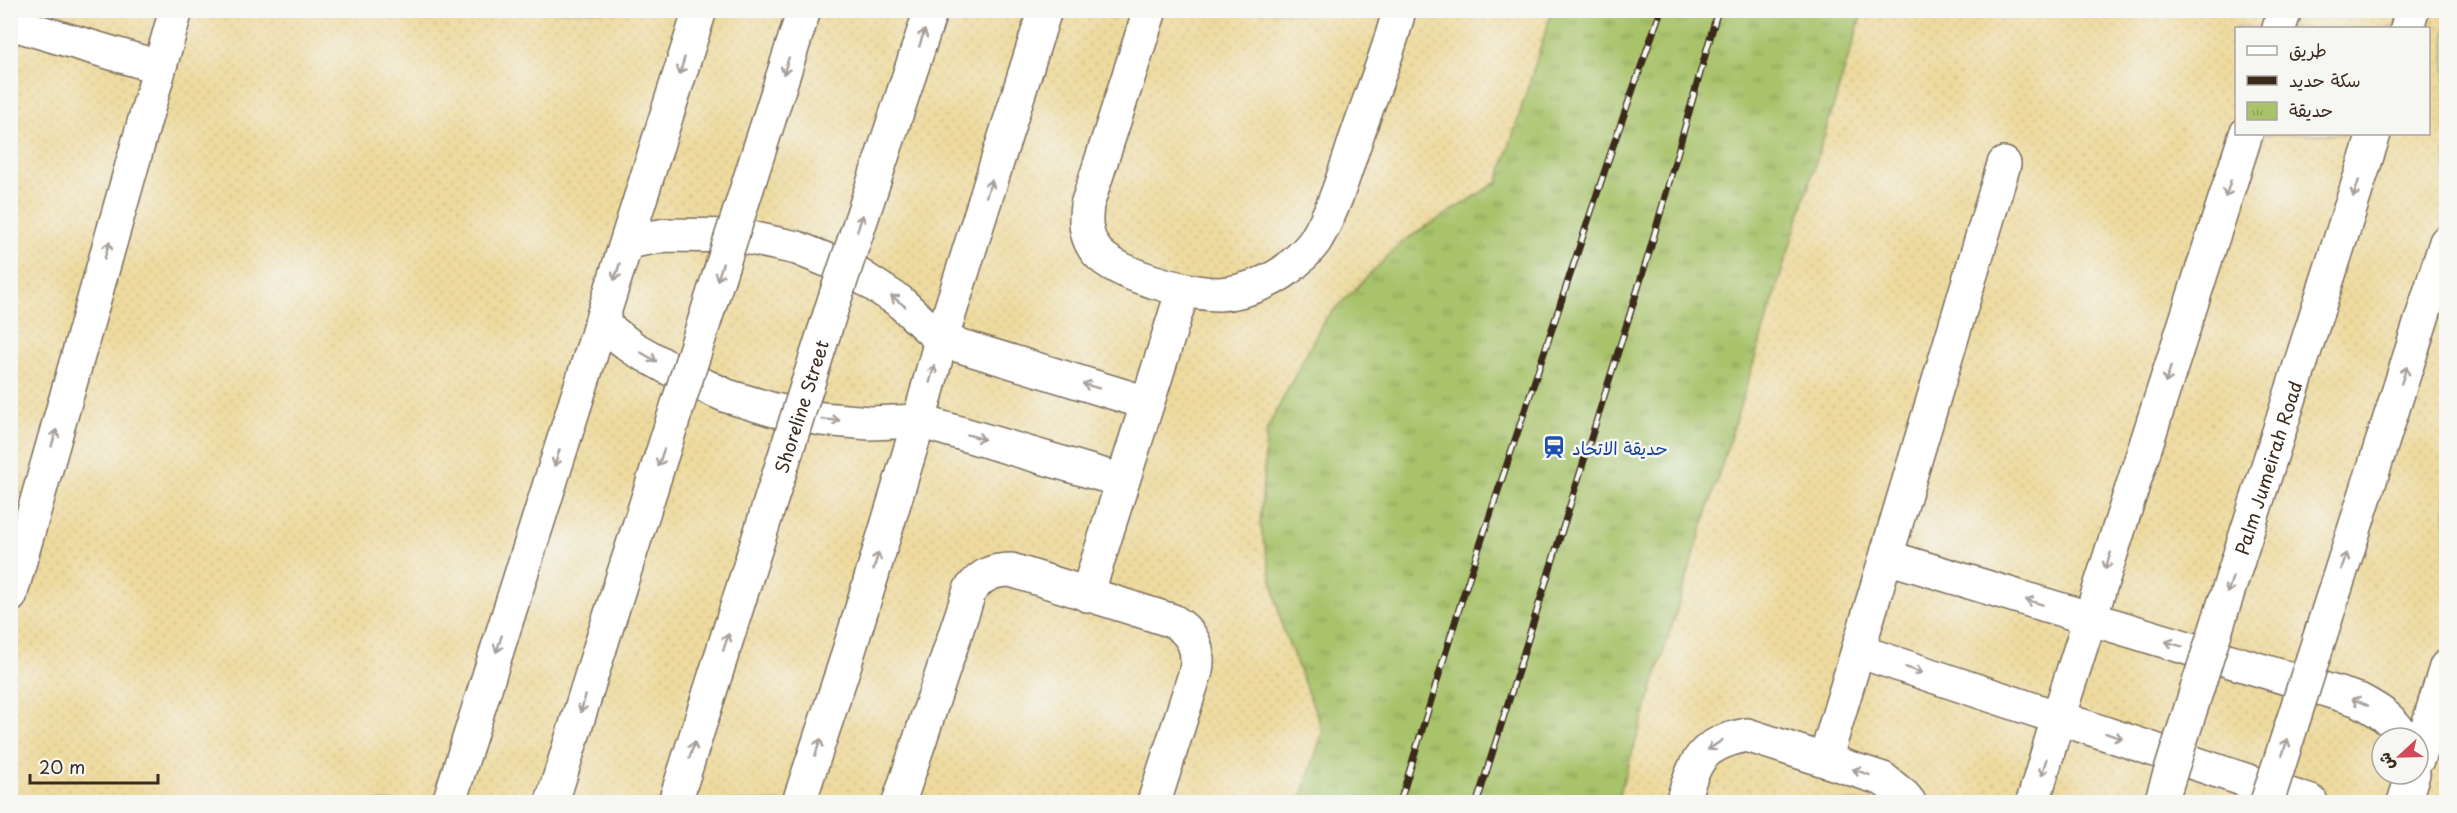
<svg xmlns="http://www.w3.org/2000/svg" width="2457" height="813" font-family="'Playpen Sans','Playpen Sans Arabic',sans-serif">
	<style>
		.sand { fill: url(#sand-dots); stroke: #94825e; stroke-width: 1.5; fill-rule: evenodd }
		.park { fill: url(#park-tufts); stroke: #727644; stroke-width: 1.5 }
		.lines { fill: none; stroke-linecap: round; stroke-linejoin: round }
		.minor-casing { stroke: #7a6d5d; stroke-width: 36 }
		.major-casing { stroke: #7a6d5d; stroke-width: 36 }
		.minor { stroke: #fff; stroke-width: 33 }
		.major { stroke: #fff; stroke-width: 33 }
		.rail-casing { stroke: #3b2a1e; stroke-width: 7 }
		.rail { stroke: #f6f6f2; stroke-width: 4.5; stroke-dasharray: 14; stroke-linecap: butt }
		.major-bridge-casing { stroke: #7a6d5d; stroke-width: 36; stroke-linecap: butt }
		.major-bridge { stroke: #fff; stroke-width: 33 }
		.oneway { stroke: #a79f9a }
		.labels { text-anchor: middle; dominant-baseline: central; stroke-width: 5; stroke-linejoin: round; paint-order: stroke }
		.street-label { font-size: 18px; fill: #3b2a1e; stroke: #f6f6f2 }
		.transit-label { font-size: 18px; fill: #164399; stroke: #f6f6f2; text-anchor: start }
	</style>
	<defs>
		<pattern id="sand-dots" width="8" height="8" patternUnits="userSpaceOnUse" patternTransform="scale(1.5)"><rect width="8" height="8" fill="#eeda9e"/><path d="M2 2h.1M6 6h.1" fill="none" stroke="#cdbb88" stroke-width="1.8" stroke-linecap="round"/></pattern>
		<pattern id="park-tufts" width="24" height="20" patternUnits="userSpaceOnUse" patternTransform="scale(1.5)"><rect width="24" height="20" fill="#a8c36a"/><path d="M3 7l-1-3M5 7V3M7 7l1-3M15 17l-1-3M17 17v-4M19 17l1-3" fill="none" stroke="#8a9f57"/></pattern>
	</defs>
	<rect width="100%" height="100%" fill="#f6f6f2"/>
	<filter id="ink" filterUnits="userSpaceOnUse"><feTurbulence type="fractalNoise" baseFrequency=".0167" numOctaves="2"/><feDisplacementMap in="SourceGraphic" scale="12" xChannelSelector="R" yChannelSelector="G"/><feConvolveMatrix kernelMatrix="1 2 1 2 8 2 1 2 1" color-interpolation-filters="sRGB"/></filter>
	<filter id="wash" filterUnits="userSpaceOnUse"><feTurbulence type="fractalNoise" baseFrequency=".008" numOctaves="4" result="noise"/><feDisplacementMap in="SourceGraphic" scale="24" xChannelSelector="R" yChannelSelector="G"/><feGaussianBlur stdDeviation="1.35" result="paint"/><feColorMatrix in="noise" values="0 0 0 0 0 0 0 0 0 0 0 0 0 0 0 0 0 1.4 0 .05"/><feComposite in="paint" operator="in"/></filter>
	<g filter="url(#wash)">
		<rect width="100%" height="100%" fill="#f0e9d3"/>
		<path class="sand" d="M11 11H2446V802H11ZM2236 28H2428V134H2236ZM2382 738H2418V774H2382Z"/>
		<path class="park" d="M1552 11H1863L1617 802H1300L1323 731 1282 626 1260 524 1267 429 1324 320 1403 241 1498 182Z"/>
	</g>
	<g filter="url(#ink)">
		<g class="lines">
			<g class="minor-casing">
				<path id="minor" d="M1150 10 1087 205C1085 221 1085 234 1094 248 1110 274 1188 294 1219 294 1241 293 1273 282 1290 267 1298 260 1309 250 1315 241 1336 207 1347 164 1360 127 1373 89 1390 50 1399 10
					M10 23 159 67
					M2279 28 2285 10
					M627 242 666 235 741 236 797 248 851 270 899 301 941 340 1147 403
					M601 323 633 348 683 376 727 396 774 410 822 419 870 423 919 421 1123 481
					M1887 557 2359 700C2378 710 2393 719 2404 738
					M1087 595 1183 290
					M10 596 176 10
					M1858 651 2311 802
					M2418 758 2446 667
					M1825 760 2004 164
					M449 802 700 10
					M799 802 844 667 919 421 941 340 1045 10
					M899 802 970 590C982 575 992 570 1011 570L1173 621C1193 633 1200 649 1196 671L1154 802
					M1682 802C1696 760 1700 744 1747 735L1883 779 1904 796 1909 802
					M2033 802 2058 718 2246 134
					M2404 802 2413 774"/>
			</g>
			<g class="major-casing">
				<path id="major" d="M2407 28 2412 10
					M2318 309 2374 134
					M2414 343 2446 242
					M552 802 600 648
					M675 802 708 698"/>
			</g>
			<use href="#minor" class="minor"/>
			<use href="#major" class="major"/>
			<g class="rail-casing">
				<path id="rail" d="M1400 802 1463 596 1613 146 1661 10
					M1477 802 1649 253 1718 10"/>
			</g>
			<use href="#rail" class="rail"/>
			<g class="major-bridge-casing">
				<g id="major-bridge">
					<path d="M600 648 804 10"/>
					<path id="s1" d="M708 698 835 298 931 10"/>
					<path id="s2" d="M2161 802 2318 309"/>
					<path d="M2267 802 2414 343"/>
				</g>
			</g>
			<use href="#major-bridge" class="major-bridge"/>
		</g>
		<defs><path id="oneway-shaft" d="M-6 0H5M1.5-3L5.5 0L1.5 3" fill="none" stroke-width="1.6" stroke-linecap="round" stroke-linejoin="round" transform="scale(1.5)"/></defs>
		<g class="oneway">
			<use href="#oneway-shaft" transform="translate(922 38) rotate(-72)"/>
			<use href="#oneway-shaft" transform="translate(682 66) rotate(107)"/>
			<use href="#oneway-shaft" transform="translate(786 66) rotate(108)"/>
			<use href="#oneway-shaft" transform="translate(989 188) rotate(-72)"/>
			<use href="#oneway-shaft" transform="translate(2228 189) rotate(108)"/>
			<use href="#oneway-shaft" transform="translate(2356 189) rotate(108)"/>
			<use href="#oneway-shaft" transform="translate(860 223) rotate(-72)"/>
			<use href="#oneway-shaft" transform="translate(107 250) rotate(-74)"/>
			<use href="#oneway-shaft" transform="translate(617 272) rotate(108)"/>
			<use href="#oneway-shaft" transform="translate(720 272) rotate(108)"/>
			<use href="#oneway-shaft" transform="translate(898 301) rotate(-143)"/>
			<use href="#oneway-shaft" transform="translate(649 357) rotate(30)"/>
			<use href="#oneway-shaft" transform="translate(932 374) rotate(-75)"/>
			<use href="#oneway-shaft" transform="translate(2168 375) rotate(108)"/>
			<use href="#oneway-shaft" transform="translate(2404 375) rotate(-72)"/>
			<use href="#oneway-shaft" transform="translate(1091 386) rotate(-163)"/>
			<use href="#oneway-shaft" transform="translate(831 420) rotate(4)"/>
			<use href="#oneway-shaft" transform="translate(976 437) rotate(16)"/>
			<use href="#oneway-shaft" transform="translate(54 438) rotate(-74)"/>
			<use href="#oneway-shaft" transform="translate(557 458) rotate(107)"/>
			<use href="#oneway-shaft" transform="translate(661 458) rotate(108)"/>
			<use href="#oneway-shaft" transform="translate(876 561) rotate(-73)"/>
			<use href="#oneway-shaft" transform="translate(2108 561) rotate(108)"/>
			<use href="#oneway-shaft" transform="translate(2344 561) rotate(-72)"/>
			<use href="#oneway-shaft" transform="translate(2230 585) rotate(108)"/>
			<use href="#oneway-shaft" transform="translate(2034 602) rotate(-163)"/>
			<use href="#oneway-shaft" transform="translate(726 642) rotate(-72)"/>
			<use href="#oneway-shaft" transform="translate(499 644) rotate(108)"/>
			<use href="#oneway-shaft" transform="translate(2174 644) rotate(-163)"/>
			<use href="#oneway-shaft" transform="translate(1914 670) rotate(18)"/>
			<use href="#oneway-shaft" transform="translate(2360 702) rotate(-157)"/>
			<use href="#oneway-shaft" transform="translate(583 704) rotate(107)"/>
			<use href="#oneway-shaft" transform="translate(2114 736) rotate(19)"/>
			<use href="#oneway-shaft" transform="translate(1715 745) rotate(146)"/>
			<use href="#oneway-shaft" transform="translate(818 747) rotate(-72)"/>
			<use href="#oneway-shaft" transform="translate(2285 747) rotate(-72)"/>
			<use href="#oneway-shaft" transform="translate(692 750) rotate(-72)"/>
			<use href="#oneway-shaft" transform="translate(2044 767) rotate(106)"/>
			<use href="#oneway-shaft" transform="translate(1861 772) rotate(-161)"/>
		</g>
	</g>
	<defs>
		<g id="station-bare" transform="scale(1.8)"><path d="M-3-6H3Q5-6 5-4V2Q5 4 3 4L4.5 6H3L1.5 4h-3L-3 6H-4.5L-3 4Q-5 4-5 2V-4Q-5-6-3-6ZM-3.5-4v3h7v-3ZM-3.5 1v1.5H-2V1ZM2 1v1.5H3.5V1Z" fill="#1a4fb4" stroke="#f6f6f2" stroke-width="2.5" paint-order="stroke"/></g>
	</defs>
	<g fill-rule="evenodd">
		<use href="#station-bare" x="1554" y="447"/>
	</g>
	<g class="labels">
		<g class="street-label">
			<text stroke="none"><textPath href="#s1" startOffset="306">Shoreline Street</textPath></text>
			<text stroke="none"><textPath href="#s2" startOffset="351">Palm Jumeirah Road</textPath></text>
		</g>
		<g class="transit-label">
			<text x="1572" y="447">حديقة الاتحاد</text>
		</g>
	</g>
	<rect width="2457" height="813" fill="none" stroke="#f6f6f2" stroke-width="36"/>
	<rect x="2235" y="27" width="195" height="108" fill="#f6f6f2" stroke="#aba49d" stroke-width="1.5"/>
	<rect x="2247" y="46" width="30" height="9" fill="#ffffff" stroke="#aba49d" stroke-width="1.5"/>
	<text x="2289" y="57" font-size="18" fill="#3b2a1e">طريق</text>
	<rect x="2247" y="76" width="30" height="9" fill="#3b2a1e" stroke="#aba49d" stroke-width="1.5"/>
	<text x="2289" y="87" font-size="18" fill="#3b2a1e">سكة حديد</text>
	<rect x="2247" y="102" width="30" height="18" fill="url(#park-tufts)" stroke="#aba49d" stroke-width="1.5"/>
	<text x="2289" y="117" font-size="18" fill="#3b2a1e">حديقة</text>
	<g transform="translate(2400 756) rotate(248)"><circle r="28" fill="#f6f6f2" stroke="#aba49d" stroke-width="1.5"/>
	<path d="M0-4.5L10 22L0 15L-10 22Z" fill="#d1495b"/>
	<text y="-9" font-size="16" font-weight="bold" text-anchor="middle" fill="#3b2a1e">ش</text>
	</g>
	<path d="M30 774v9h128v-9" fill="none" stroke="#3b2a1e" stroke-width="3"/>
	<text x="39" y="774" font-size="18" fill="#3b2a1e" stroke="#f6f6f2" stroke-width="4.5" paint-order="stroke">20 m</text>
</svg>
